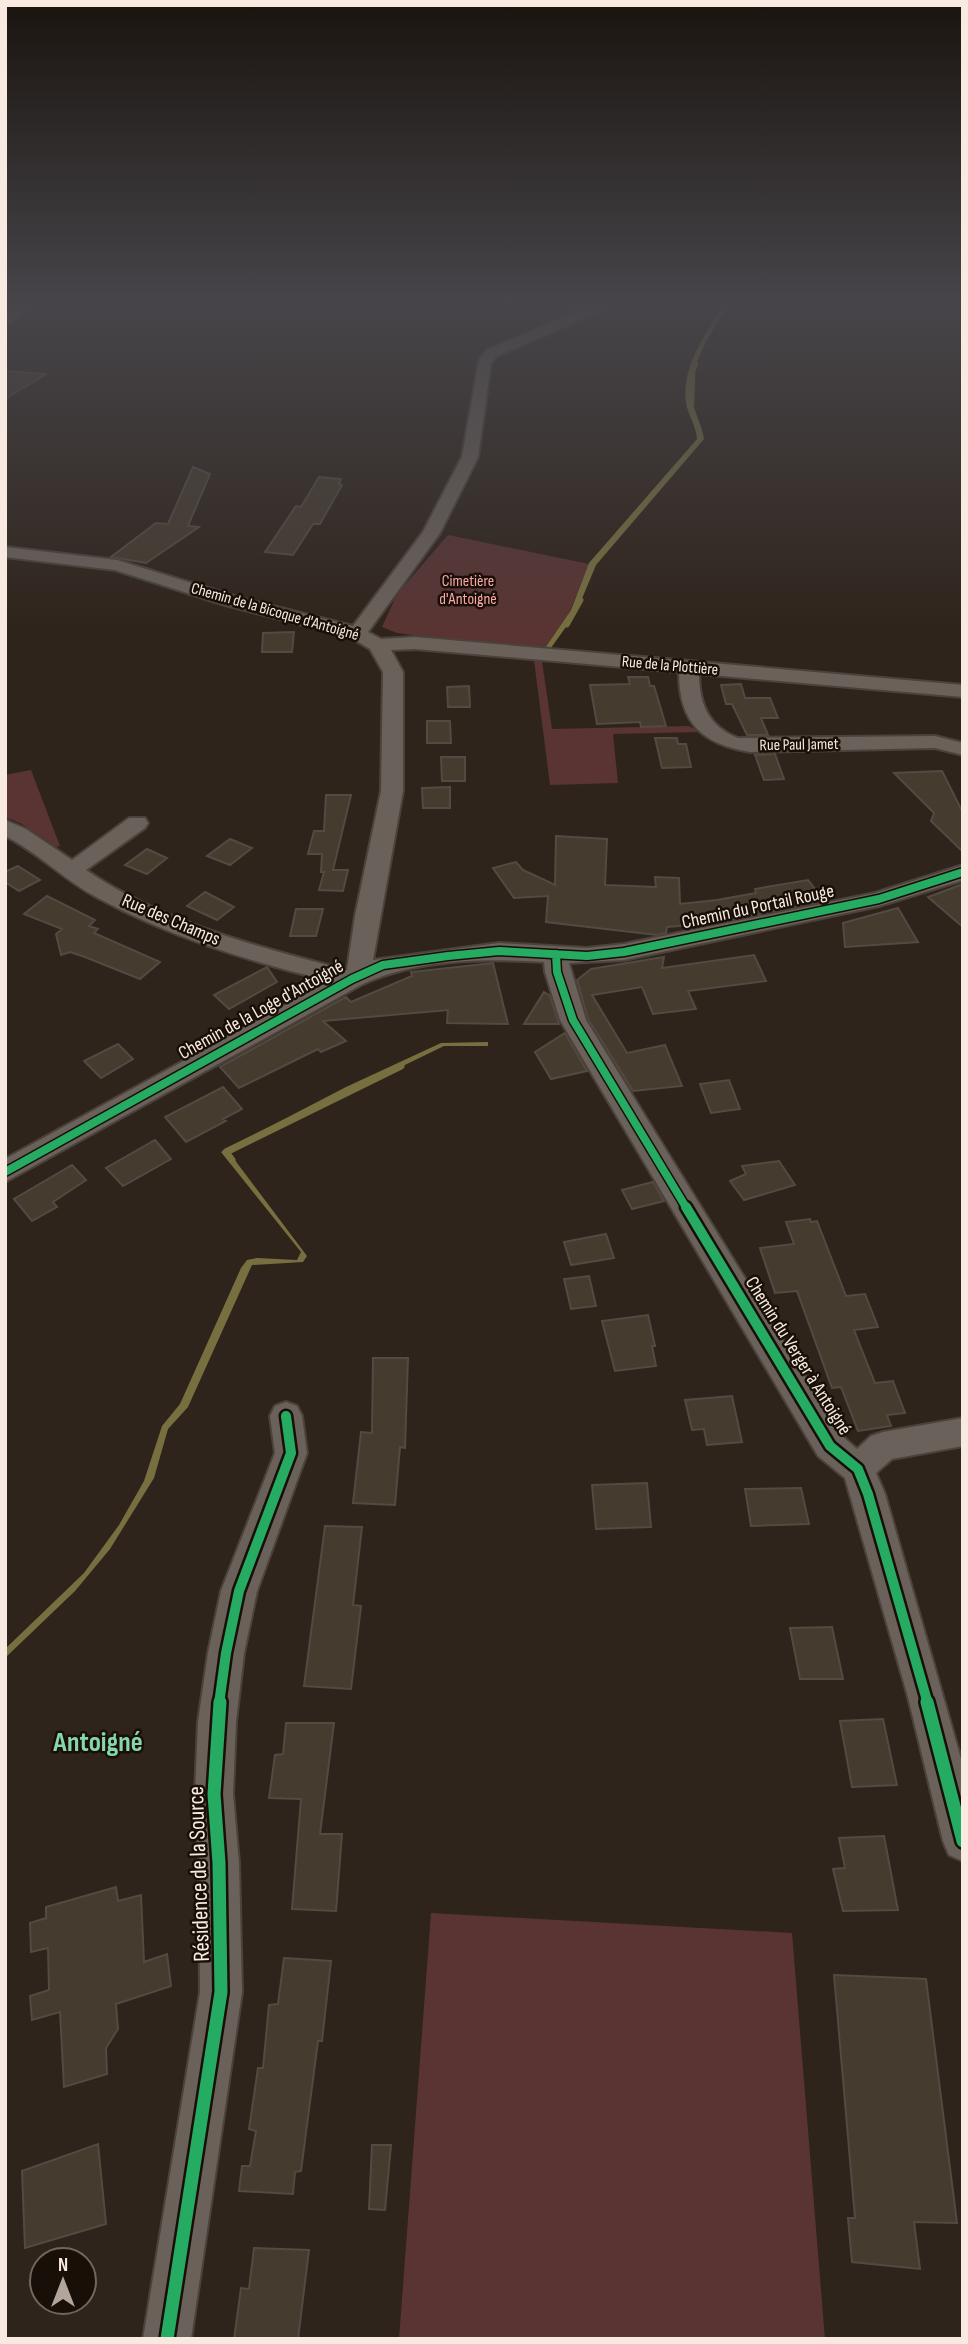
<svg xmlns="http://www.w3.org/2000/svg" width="968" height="2344" font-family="'Sofia Sans Condensed',sans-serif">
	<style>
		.green { fill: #593433 }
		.water { fill: #776f40 }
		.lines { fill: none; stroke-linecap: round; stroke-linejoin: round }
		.stream-far2 { stroke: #776f40; stroke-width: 4.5 }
		.stream-far1 { stroke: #776f40; stroke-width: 5 }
		.stream { stroke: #776f40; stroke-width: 7 }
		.building { fill: #453b2e; stroke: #534a41; stroke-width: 2 }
		.minor-casing { stroke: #4b423b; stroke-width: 4 }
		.tertiary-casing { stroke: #4b423b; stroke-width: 3 }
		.minor { fill: #6a615a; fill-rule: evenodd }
		.tertiary { fill: #6a615a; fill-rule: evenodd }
		.cycleway-far2-casing { stroke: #180f08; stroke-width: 11 }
		.cycleway-far1-casing { stroke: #180f08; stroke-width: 15 }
		.cycleway-casing { stroke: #180f08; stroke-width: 18 }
		.cycleway-far2 { stroke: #26ab63; stroke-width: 8 }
		.cycleway-far1 { stroke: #26ab63; stroke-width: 10 }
		.cycleway { stroke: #26ab63; stroke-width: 13 }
		.labels { text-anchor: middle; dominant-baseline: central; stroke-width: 5; stroke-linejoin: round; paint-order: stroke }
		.far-park-label { font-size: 16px; fill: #fba7a6; stroke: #180f08 }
		.far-street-label { font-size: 16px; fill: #f8eae0; stroke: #180f08 }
		.street-label { font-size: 19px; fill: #f8eae0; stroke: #180f08 }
		.near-street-label { font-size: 23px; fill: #f8eae0; stroke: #180f08 }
		.near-quarter-label { font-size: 28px; font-weight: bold; fill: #85d6ad; stroke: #180f08 }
	</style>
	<rect width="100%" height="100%" fill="#2f241b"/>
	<path class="green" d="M448 535 589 564 570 611 543 651 397 633 382 627 397 594Z
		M534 660 542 661 552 729 689 726 700 732 613 734 618 783 550 785Z
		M31 770 60 846 56 847 22 824 5 817V775Z
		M431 1913 792 1933 825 2339H399Z"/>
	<path class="water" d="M725 302H729C712 333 686 366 693 403 696 416 702 426 704 439L596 565 576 613 548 652 543 651 571 610 589 563 697 439C696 425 688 415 686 403 681 365 707 333 725 302Z
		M488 1042V1046H444L228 1151 307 1256 303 1262 252 1265 188 1407 168 1429 154 1478 110 1549 75 1591 5 1658V1649L84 1573 119 1525 144 1481 162 1426 180 1404 241 1268 247 1260 257 1258 297 1260 301 1252 221 1152 346 1087 441 1043Z"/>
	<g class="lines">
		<path class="stream-far2" d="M692 403 693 371 696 364"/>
		<path class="stream-far1" d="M567 625 581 600"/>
		<path class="stream" d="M232 1160 226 1152 401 1066"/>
	</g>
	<path class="building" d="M5 371 46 374 5 399Z
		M193 467 210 474 188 526 199 527 146 563 111 557 156 523 168 524Z
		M319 477 341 479 339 484 342 485 320 524H313L293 555 265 552 296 506 301 507Z
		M294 632 292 652H262L263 633Z
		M628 677H648L650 686H654L666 726 641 727 640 722 597 724 590 685 630 684Z
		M741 684 745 698H770L778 718H761L768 735H747L732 704H726L721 685Z
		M469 686 470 707H448L447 687Z
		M427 721H450L451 743H427Z
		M655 738H677L678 744H686L691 767 662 768Z
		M775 754 784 779 764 780 755 755Z
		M441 757H465V781H442Z
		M942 771 963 813V852L931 821 934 813 894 773Z
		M450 787V808H423L422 788Z
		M326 795H351L333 870H348L343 891 319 890 324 872H321L322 854H308L314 831H324Z
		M556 836 607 839 605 885 656 887 655 877 679 878 680 904 717 900 756 893 755 889 808 880 825 901 714 923 667 927 666 933 657 935 546 922 548 896 514 898 493 868 516 862 523 870 555 885Z
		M230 839 252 848 230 865 207 856Z
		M147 849 167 858 147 874 125 865Z
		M18 866 40 880 19 891 5 882V872Z
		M963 884V927L928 897Z
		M205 892 234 907 217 920 187 906Z
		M47 896 95 920 89 926 98 929 94 933 160 962 140 979 85 957 70 952 61 955 56 934 62 929 24 914Z
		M898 908 918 942 845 947 843 923Z
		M296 909H323L316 936H290Z
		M754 955 766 981 688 991 696 1009 653 1014 642 987 592 995 627 1053 665 1045 682 1086 633 1091 588 1019 577 980 591 969 664 957 662 968Z
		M493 963 508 1024 447 1023 448 1010 323 1021 346 1041 321 1052 318 1049 239 1088 220 1067 346 997 351 1002 412 976 411 972Z
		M267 967 277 982 229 1009 214 995Z
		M544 992 550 996 559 1024H524Z
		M565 1033 587 1071 551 1079 535 1052Z
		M118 1044 133 1059 101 1078 84 1061Z
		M729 1080 740 1109 711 1113 700 1084Z
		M223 1087 242 1109 223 1119 226 1121 186 1142 165 1117Z
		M155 1140 171 1159 123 1186 106 1168Z
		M779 1161 795 1185 744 1200 730 1181 746 1174 742 1166Z
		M72 1165 86 1180 53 1202 57 1207 32 1221 14 1199Z
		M653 1182 664 1201 632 1209 622 1190Z
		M810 1219 811 1222 817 1221 846 1296 865 1294 878 1327 854 1330 875 1383 893 1381 905 1413 887 1415 891 1426 858 1431 841 1387 832 1388 797 1291 775 1293 760 1248 794 1244 786 1222Z
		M606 1234 614 1258 571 1265 564 1242Z
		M589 1276 596 1306 571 1309 564 1279Z
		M648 1315 655 1346H652L656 1366 615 1371 602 1321Z
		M373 1358H408L405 1448 400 1447 395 1505 353 1503 361 1432 372 1433Z
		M732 1396 742 1442 707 1445 704 1429 692 1430 685 1400Z
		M647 1483 651 1527 596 1529 592 1485Z
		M801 1488 809 1524 751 1526 745 1489Z
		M325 1526 362 1527 353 1605 361 1606 351 1689 304 1686Z
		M832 1627 843 1679H800L790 1628Z
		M883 1719 897 1785 852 1787 840 1721Z
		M286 1723H334L320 1834H342L336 1911 292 1909 301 1799 269 1798 275 1755 283 1754Z
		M884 1836 898 1910 843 1911 833 1869 845 1868 839 1838Z
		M116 1887 118 1901 141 1895 144 1962 167 1954 171 1986 116 2004 118 2029 106 2048 107 2074 64 2087 60 2012 32 2020 30 1996 49 1990 48 1948 31 1952 30 1923 46 1918V1907Z
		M284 1958 331 1961 322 2041H318L301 2171 295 2172 293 2194 239 2191 242 2166H250L256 2131 249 2129 258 2068H263L269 2005 278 2004Z
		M834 1975 926 1979 957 2223 914 2222 920 2269 852 2262 848 2218H855Z
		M98 2144 106 2224 25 2248 22 2171Z
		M372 2145H391L385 2210 369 2209Z
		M254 2248 309 2250 298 2339H234L241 2288 249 2289Z"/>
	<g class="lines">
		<g class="minor-casing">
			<path id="minor" d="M590 302H604L594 314 497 356 491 363 478 457 440 533 368 632 381 639 415 637 963 685V697L699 674C699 704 709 727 738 738L935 736 963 743V755L935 748 750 752C702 744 679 723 679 672L415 649 391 650 403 672V791L373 960 499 943 587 948 624 944 875 893 963 865V880L879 906 624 960 569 963 586 1020 842 1436 857 1449 871 1436 883 1432 963 1418V1446L892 1459 876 1473 885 1494 963 1766V1861L949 1855 943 1841 908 1697 845 1478 818 1456 560 1020 545 972 544 962C484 958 416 959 361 985L5 1182V1159L329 981C249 961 170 937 98 898 65 881 39 853 5 836V820L26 829 72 860 129 818H145L148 823 145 828 86 870C163 923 258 947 347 970L355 916 381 791 383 672 370 649 350 637 225 605 115 570 5 557V547L117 560 237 597 353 626 423 532 462 457 479 360 487 350 584 308Z
				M286 1402 297 1406 302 1416 307 1453 257 1591 244 1653 236 1722 233 1794 239 1863 242 1992 191 2339H143L200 1992 199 1863 195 1794 198 1722 208 1653 221 1591 275 1453 270 1416 275 1406Z"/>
		</g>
		<g class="tertiary-casing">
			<path id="tertiary" d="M16 302H35L11 323 5 324V311Z"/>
		</g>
		<use href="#minor" class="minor"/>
		<use href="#tertiary" class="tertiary"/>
		<g class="cycleway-far2-casing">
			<path id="cycleway-far2" d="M556 954 557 972 573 1020 687 1209
				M5 1172 352 979 383 965 448 956 499 951 587 956 624 952 879 899 963 872"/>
		</g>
		<g class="cycleway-far1-casing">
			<path id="cycleway-far1" d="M686 1207 830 1446 858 1469 868 1494 928 1704
				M219 1704 226 1653 239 1591 291 1453 286 1416"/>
		</g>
		<g class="cycleway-casing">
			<path id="cycleway" d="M927 1702 963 1841
				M167 2339 221 1992 219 1863 214 1794 220 1702"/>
		</g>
		<use href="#cycleway-far2" class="cycleway-far2"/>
		<use href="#cycleway-far1" class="cycleway-far1"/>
		<use href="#cycleway" class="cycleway"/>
	</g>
	<linearGradient id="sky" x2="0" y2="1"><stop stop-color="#1a140f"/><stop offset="0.48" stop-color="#47454a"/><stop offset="1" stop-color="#47454a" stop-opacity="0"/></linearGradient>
	<rect width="968" height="631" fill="url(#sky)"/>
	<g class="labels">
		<g class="far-park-label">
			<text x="468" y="581">Cimetière<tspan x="468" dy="18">d'Antoigné</tspan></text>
		</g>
		<g class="far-street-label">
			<text transform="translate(275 612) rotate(16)">Chemin de la Bicoque d'Antoigné</text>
			<text transform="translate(670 666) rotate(5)">Rue de la Plottière</text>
			<text transform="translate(799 745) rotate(-1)">Rue Paul Jamet</text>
		</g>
		<g class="street-label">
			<text transform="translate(758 907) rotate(-12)">Chemin du Portail Rouge</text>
			<text transform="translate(171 920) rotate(23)">Rue des Champs</text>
			<text transform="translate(261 1010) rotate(-29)">Chemin de la Loge d'Antoigné</text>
			<text transform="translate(798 1356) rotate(58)">Chemin du Verger à Antoigné</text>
		</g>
		<g class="near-street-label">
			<text transform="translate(199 1874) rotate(-92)">Résidence de la Source</text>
		</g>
		<g class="near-quarter-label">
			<text x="98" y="1742">Antoigné</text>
		</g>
	</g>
	<rect width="968" height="2344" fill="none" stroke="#f8eae0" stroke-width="14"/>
	<g transform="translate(63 2281)"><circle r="33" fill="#180f08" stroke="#72675e" stroke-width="2"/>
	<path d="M0-5L12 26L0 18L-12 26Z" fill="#b2a59b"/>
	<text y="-10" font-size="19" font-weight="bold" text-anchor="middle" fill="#f8eae0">N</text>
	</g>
</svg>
